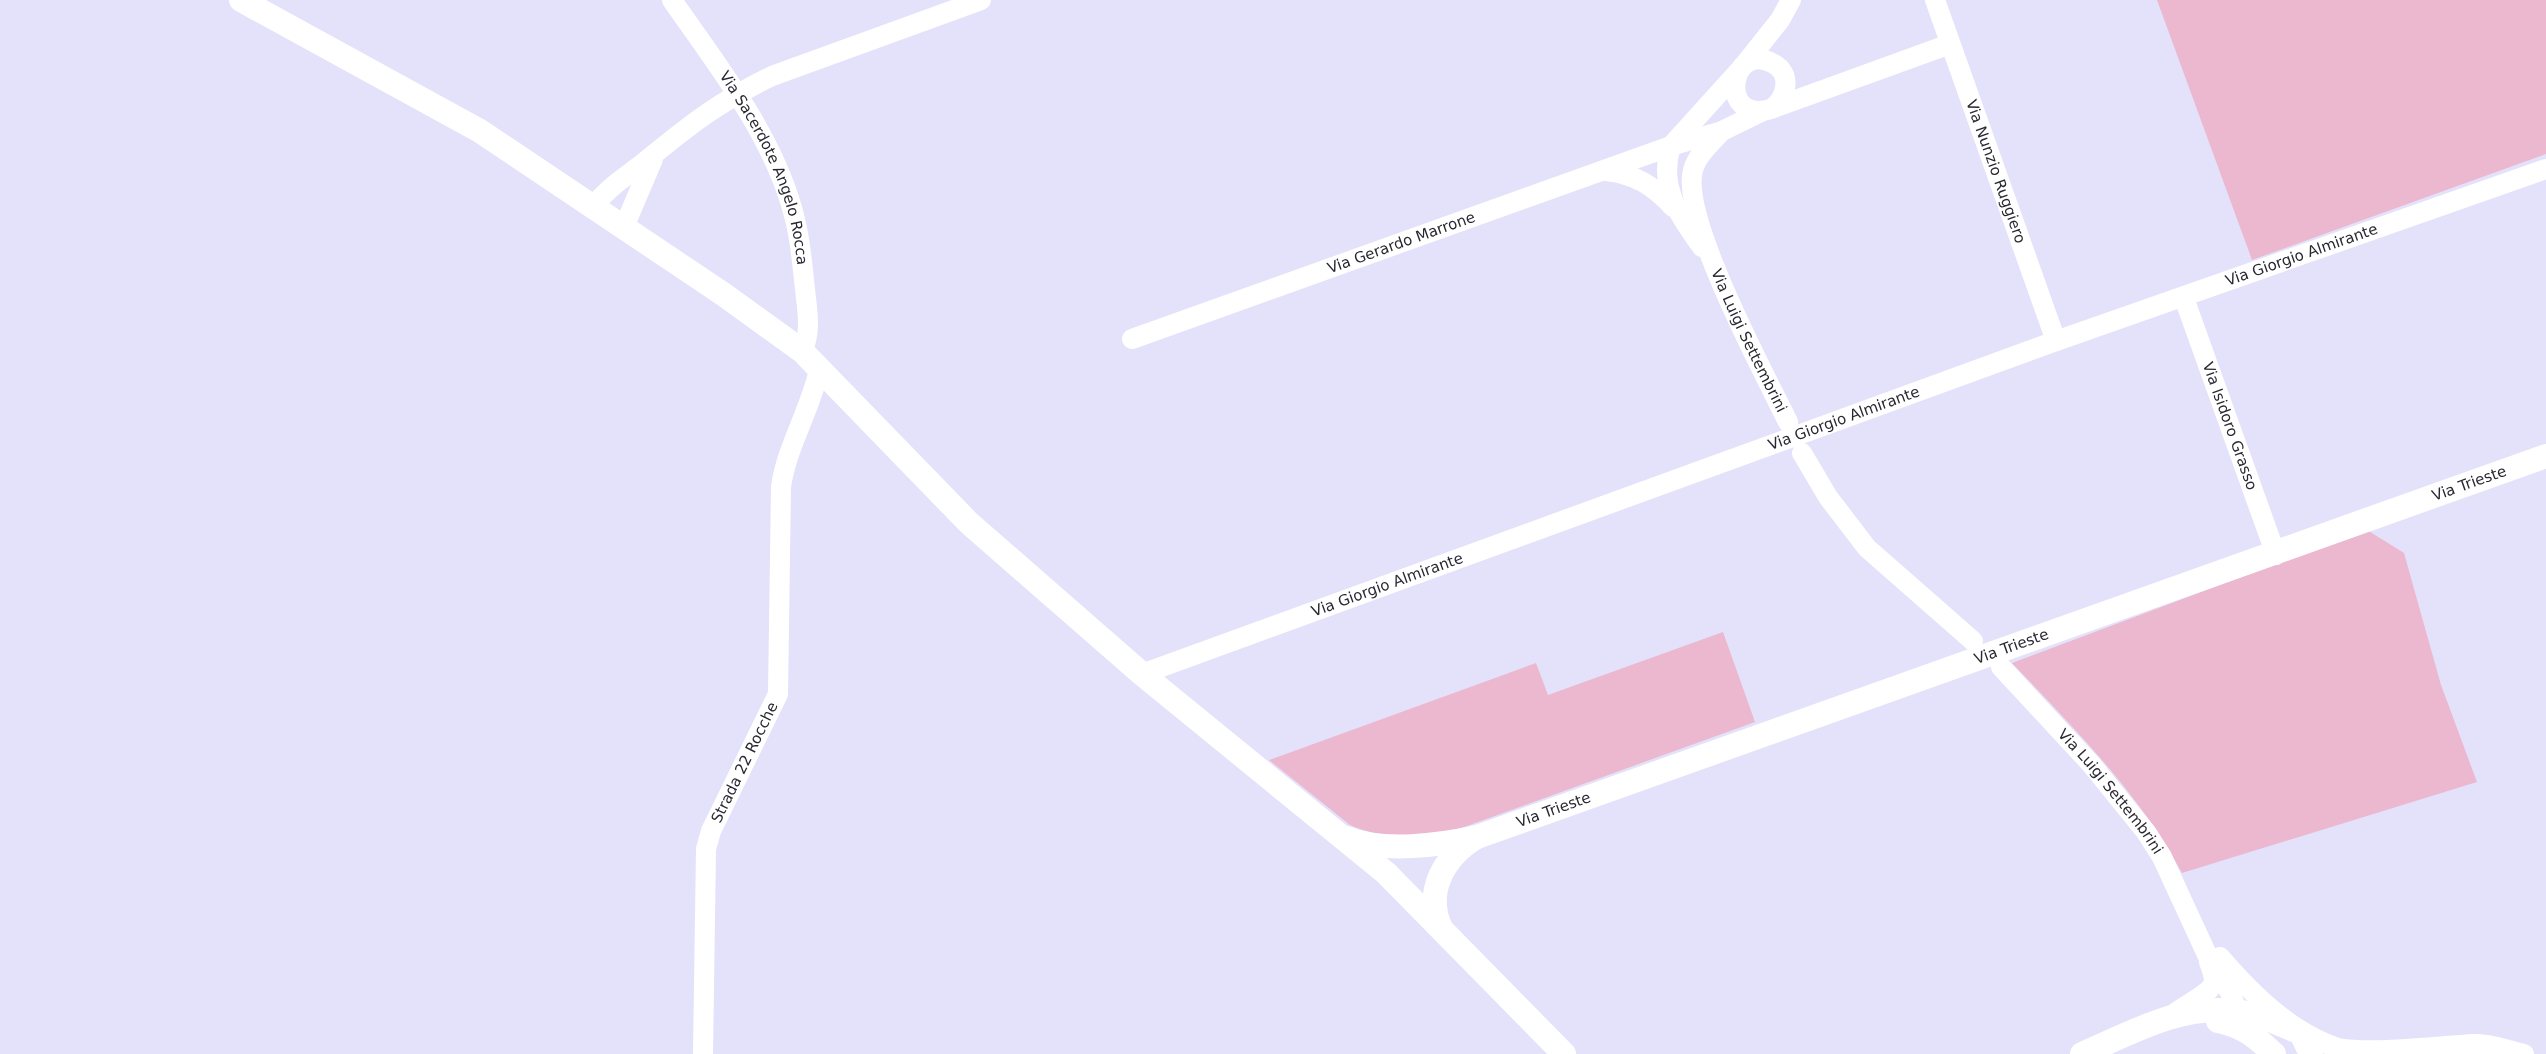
<svg xmlns="http://www.w3.org/2000/svg" width="2546" height="1054" font-family="'DejaVu Sans',sans-serif">
	<style>
		.green { fill: #ebb8cf }
		.lines { fill: none; stroke-linecap: round; stroke-linejoin: round }
		.minor { stroke: #fff; stroke-width: 20 }
		.tertiary { stroke: #fff; stroke-width: 24 }
		.labels { text-anchor: middle; dominant-baseline: central; stroke-width: 4.5; stroke-linejoin: round; paint-order: stroke }
		.street-label { font-size: 15px; fill: #292831; stroke: #fff }
	</style>
	<rect width="100%" height="100%" fill="#e4e2fa"/>
	<path class="green" d="M2157 0H2546V154L2252 260Z
		M2367 530 2404 553 2441 685 2477 782 2182 873C2138 792 2075 729 2012 663Z
		M1723 632 1755 722 1456 830C1422 836 1382 840 1350 825L1269 760 1536 663 1548 695Z"/>
	<g class="lines">
		<g class="minor">
			<path id="s1" d="M672 0C717 65 770 131 792 208 800 235 802 262 805 289 807 310 812 332 802 351"/>
			<path id="s2" d="M1935 0 2056 341"/>
			<path d="M1745 64 1780 20 1791 0"/>
			<path d="M1771 109C1787 98 1793 73 1772 63 1730 41 1717 124 1771 109L1950 44"/>
			<path id="s3" d="M1720 133C1710 144 1697 155 1693 170 1680 217 1764 373 1788 422"/>
			<path d="M1606 171C1635 174 1654 186 1673 207"/>
			<path d="M593 207C607 188 624 178 642 164 687 127 718 102 772 76L981 0"/>
			<path d="M624 227 653 159"/>
			<path d="M1702 247C1679 216 1658 186 1671 146L1738 72"/>
			<path id="s4" d="M2184 298 2276 555"/>
			<path id="s5" d="M1132 339 1671 146 1722 131 1763 111"/>
			<path d="M1802 453 1828 497 1867 548 1973 641"/>
			<path id="s6" d="M2001 667 2091 764 2146 832 2162 857 2209 959 2231 994 2241 1022"/>
			<path id="s7" d="M1142 674 2056 341 2546 169"/>
			<path d="M2220 957C2252 994 2291 1033 2338 1048 2375 1054 2436 1046 2475 1044 2490 1043 2509 1051 2524 1054"/>
			<path d="M2174 1014C2183 1006 2214 992 2214 981 2214 975 2211 967 2209 962"/>
			<path id="s8" d="M703 1054 706 849 711 831 778 694 781 487C786 448 810 411 819 370"/>
		</g>
		<g class="tertiary">
			<path d="M241 0 480 131 723 294 802 351 969 523 1142 674 1386 873 1564 1054"/>
			<path id="s9" d="M1347 838C1382 853 1441 845 1477 837L2546 456"/>
			<path d="M1441 928C1424 892 1444 857 1475 838"/>
			<path d="M2218 1021C2243 1026 2256 1037 2274 1054"/>
			<path d="M2082 1054C2131 1033 2180 1004 2235 1011 2258 1014 2280 1024 2301 1033L2311 1054"/>
		</g>
	</g>
	<g class="labels">
		<g class="street-label">
			<text stroke="none"><textPath href="#s1" startOffset="194">Via Sacerdote Angelo Rocca</textPath></text>
			<text stroke="none"><textPath href="#s2" startOffset="182">Via Nunzio Ruggiero</textPath></text>
			<text stroke="none"><textPath href="#s5" startOffset="286">Via Gerardo Marrone</textPath></text>
			<text stroke="none"><textPath href="#s7" startOffset="1233">Via Giorgio Almirante</textPath></text>
			<text stroke="none"><textPath href="#s3" startOffset="228">Via Luigi Settembrini</textPath></text>
			<text stroke="none"><textPath href="#s7" startOffset="747">Via Giorgio Almirante</textPath></text>
			<text stroke="none"><textPath href="#s4" startOffset="136">Via Isidoro Grasso</textPath></text>
			<text stroke="none"><textPath href="#s9" startOffset="1185">Via Trieste</textPath></text>
			<text stroke="none"><textPath href="#s7" startOffset="261">Via Giorgio Almirante</textPath></text>
			<text stroke="none"><textPath href="#s9" startOffset="699">Via Trieste</textPath></text>
			<text stroke="none"><textPath href="#s8" startOffset="300">Strada 22 Rocche</textPath></text>
			<text stroke="none"><textPath href="#s6" startOffset="166">Via Luigi Settembrini</textPath></text>
			<text stroke="none"><textPath href="#s9" startOffset="213">Via Trieste</textPath></text>
		</g>
	</g>
</svg>
